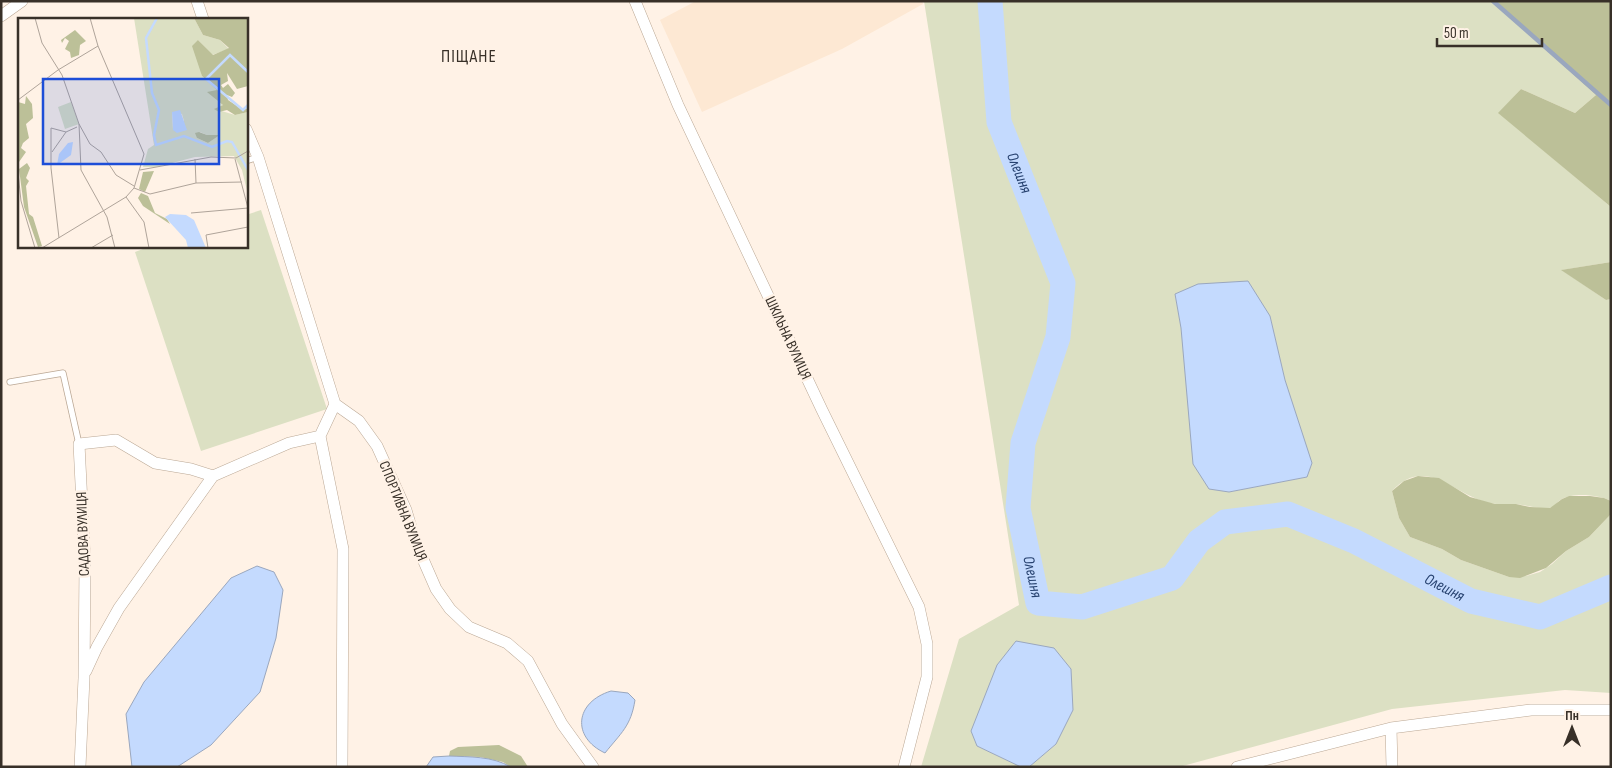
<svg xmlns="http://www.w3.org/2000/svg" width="1612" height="768" font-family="'Sofia Sans Condensed',sans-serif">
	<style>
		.built { fill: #fde8d3 }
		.green { fill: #dce0c3; fill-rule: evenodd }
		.forest { fill: #bcc098 }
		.water { fill: #c4dafe; stroke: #9aa7be }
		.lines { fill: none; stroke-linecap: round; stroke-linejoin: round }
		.stream { stroke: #9aa7be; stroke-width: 4.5 }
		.river { stroke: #c4dafe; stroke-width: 25 }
		.lane-casing { stroke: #bba895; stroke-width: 7 }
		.street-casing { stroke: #bba895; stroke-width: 12 }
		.lane { stroke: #fff; stroke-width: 5.5 }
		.street { stroke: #fff; stroke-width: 11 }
		.labels { text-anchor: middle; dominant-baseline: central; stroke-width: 5; stroke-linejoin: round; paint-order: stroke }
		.street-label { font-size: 15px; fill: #383028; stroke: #fff2e6 }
		.water-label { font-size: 16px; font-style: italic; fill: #274270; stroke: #fff2e6 }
		.quarter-label { font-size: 18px; letter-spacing: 1px; fill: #383028; stroke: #fff2e6 }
		.inset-river { fill: none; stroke: #c4dafe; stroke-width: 2.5 }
		.inset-road { fill: none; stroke: #afa49a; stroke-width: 1 }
		.view { fill: #1d4ed8; fill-opacity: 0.15; stroke: #1d4ed8; stroke-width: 2.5 }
		.inset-edge { fill: none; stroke: #383028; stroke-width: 2.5 }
	</style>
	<rect width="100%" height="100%" fill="#fff2e6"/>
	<path class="built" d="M696 1H922L923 4 842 49 702 112 660 20Z"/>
	<path class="green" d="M924 1H1491L1596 95 1575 113 1521 89 1499 113 1611 207V262L1562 270 1606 300 1611 299V501C1600 495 1574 492 1562 499 1558 501 1554 507 1550 508 1540 510 1526 505 1516 504 1509 504 1503 505 1496 504 1458 501 1428 452 1392 491L1399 518 1410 537 1442 549 1461 560 1509 577 1526 576 1540 572 1552 564 1566 551 1589 537 1611 514V693L1565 690 1392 709 1179 767H1029L1056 744 977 746 1021 767H921L959 639 1019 605ZM1175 294 1270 316 1307 477 1229 492 1209 488Z
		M261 210 327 409 201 451 135 252 151 246H246V215Z"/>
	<path class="forest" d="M1491 1H1611V207L1498 113 1521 89 1575 113 1596 95Z
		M1611 262V299L1606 300 1561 270Z
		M1418 476 1439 478 1470 497 1495 504H1516L1530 507 1550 508 1562 499 1569 496H1590L1604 498 1611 501V514L1589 537 1566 551 1546 568 1520 578 1509 577 1461 560 1442 549 1410 537 1399 518 1392 491 1404 481Z
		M499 745 521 756 528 767H511L503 762 480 757 449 756 450 751 458 747Z"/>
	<path class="water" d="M1248 281 1270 316 1285 380 1312 463 1307 477 1229 492 1209 489 1193 464 1181 328 1175 294 1198 284Z
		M257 566 274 572 283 590 276 638 260 692 211 745 177 767H132L126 714 144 682 231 578Z
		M1016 641 1054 648 1071 669 1073 710 1056 744 1029 767H1021L977 746 971 731 997 665Z
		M611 691 628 693 635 700C631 726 621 733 605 753 571 737 575 702 611 691Z
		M449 756C470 757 492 756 511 767H426L433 757Z"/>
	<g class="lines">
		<path class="stream" d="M1493 1 1611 105"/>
		<path class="river" id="s1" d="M990 1 999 122 1063 283 1058 337 1023 443 1018 508 1038 603 1082 607 1172 578 1199 541 1225 522 1288 514 1354 541 1471 601 1540 617 1611 587"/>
		<g class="lane-casing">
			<path id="lane" d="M246 161 258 157
				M10 382 63 373 79 444"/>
		</g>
		<g class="street-casing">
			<path id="street" d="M197 1 203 19
				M635 1 678 105 822 410 919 607 927 644V677L904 767
				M1 16 22 1
				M246 129 258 157 335 404 359 421 377 446 406 510 415 541 436 589 450 609 469 627 507 643 528 661 562 724 593 767
				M335 404 320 436 343 549 342 767
				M86 671 97 647 119 608 213 476 289 443 320 436
				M1391 728 1392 767
				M80 767 84 678 85 564 79 444 116 440 155 463 191 469 213 476
				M1237 767 1391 728 1531 710H1611"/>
		</g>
		<use href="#lane" class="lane"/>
		<use href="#street" class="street"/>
	</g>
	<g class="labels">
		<g class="street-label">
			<text transform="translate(788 338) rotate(65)">ШКІЛЬНА ВУЛИЦЯ</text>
			<text transform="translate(403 511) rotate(68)">СПОРТИВНА ВУЛИЦЯ</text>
			<text transform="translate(83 534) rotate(-92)">САДОВА ВУЛИЦЯ</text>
		</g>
		<g class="water-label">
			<text stroke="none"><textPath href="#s1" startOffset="176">Олешня</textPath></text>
			<text stroke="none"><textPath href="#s1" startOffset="596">Олешня</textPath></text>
			<text stroke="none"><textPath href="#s1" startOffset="1076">Олешня</textPath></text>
		</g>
		<g class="quarter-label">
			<text x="469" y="56">ПІЩАНЕ</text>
		</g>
	</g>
	<g transform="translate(18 18)">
		<rect width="230" height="230" fill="#fff2e6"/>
		<path d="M116 0H176L185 17 202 22 211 31 194 37 180 22 184 58 200 72 197 74 205 87 197 91 217 97 230 94V177L224 152 216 138 177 139 139 149H125L130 131 136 127ZM154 94 164 96 166 103 155 112ZM182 114 189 117H202L190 125 179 120ZM53 84 61 106 47 111 40 89Z" fill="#dce0c3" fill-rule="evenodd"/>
		<path d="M176 0H230V68L219 71 209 55 210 63 203 67 205 70 210 66 217 75 214 79 209 77 210 82 225 92 230 90V94L217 97 209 92 201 94 196 91 205 87 189 74 199 72 184 58 174 28 180 22 195 37 211 30 202 22 185 17ZM57 12 68 23 62 27 61 37 53 40 52 34 47 31 51 23 47 20 44 25 43 22ZM8 78 14 86 15 100 8 106 11 120 5 125 3 130 8 134 1 144 0 84 7 86ZM181 114 189 117H202L190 125 179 120 177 115ZM9 145 12 150 8 160 11 163 8 168 11 196 15 199 24 228 20 229 6 189 1 151ZM136 153 127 174 121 171 125 154ZM123 175 130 178 137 195 149 201 152 206 125 188 120 180Z" fill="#bcc098"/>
		<path d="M162 92 169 112 159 115 155 112 154 94ZM55 124 53 137 39 147 41 136 50 125ZM152 196 168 197 176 202 188 230H170L168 222 147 199Z" fill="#c4dafe"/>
		<path class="inset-river" d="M139 0 128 20 134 75 141 92 136 117 138 127 166 118 194 129 209 123 214 124 230 152M230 54 212 37 188 61 225 92 230 87"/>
		<path class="inset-road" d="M17 0 24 25 44 57 61 106 72 126 83 134 98 157 116 168M0 82 40 52 80 28M61 106 63 152 89 199 97 230M34 134 48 114 59 109M177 141 178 165M217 141 230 190M122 152 193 139 218 140 230 133M0 155 3 183 17 230M116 170 132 176 178 165 224 164M108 179 126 204 131 230M173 195 230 190M41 220 33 150V110L48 114M24 230 108 179 116 170 126 136 80 28 72 0M73 230 95 217M190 230 188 217 230 209"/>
		<path class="view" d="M25 61H201V146H25Z"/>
		<rect width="230" height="230" class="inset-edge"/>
	</g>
	<rect width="1612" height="768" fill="none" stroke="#383028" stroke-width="5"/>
	<g transform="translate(1572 728)" stroke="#fff2e6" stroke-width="4" paint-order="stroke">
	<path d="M0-4L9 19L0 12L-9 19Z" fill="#383028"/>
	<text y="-8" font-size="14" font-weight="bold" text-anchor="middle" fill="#383028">Пн</text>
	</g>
	<path d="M1437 38v8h105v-8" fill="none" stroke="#383028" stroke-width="2.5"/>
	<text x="1444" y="38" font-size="15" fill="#383028" stroke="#fff2e6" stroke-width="4" paint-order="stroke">50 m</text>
</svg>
